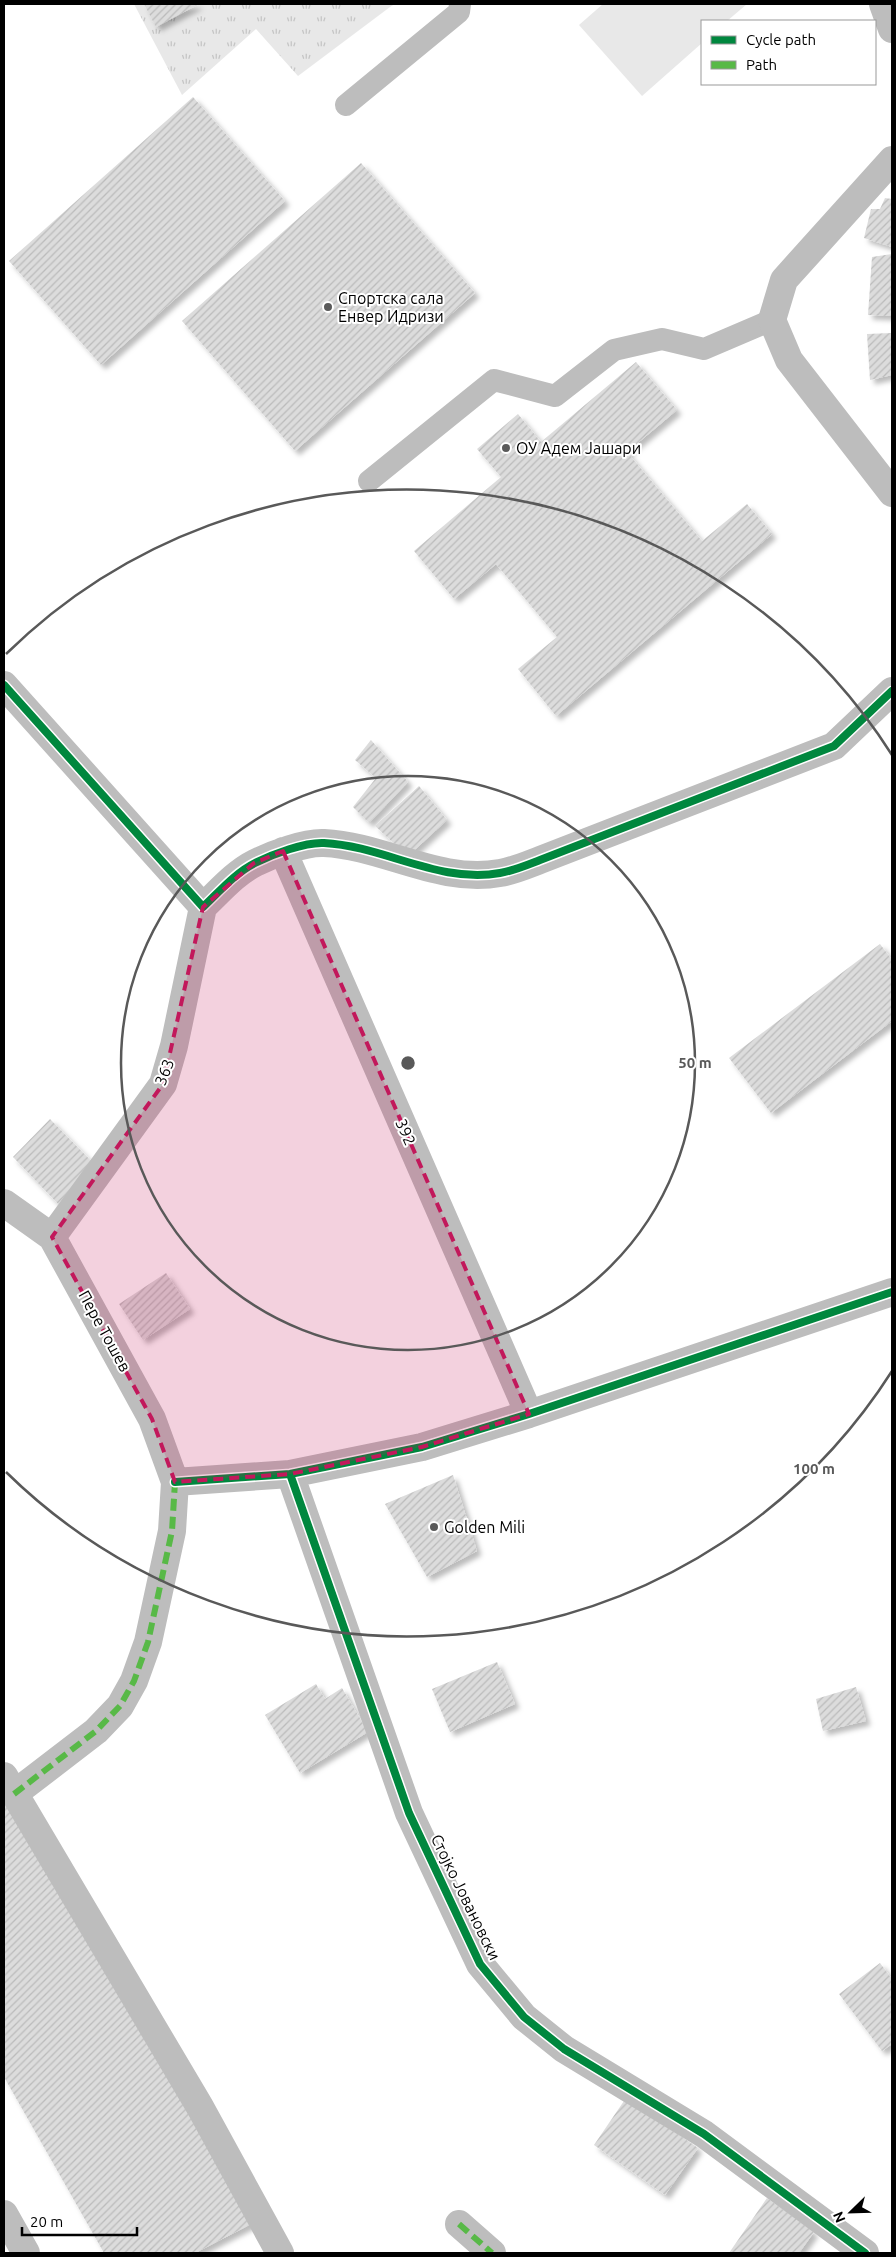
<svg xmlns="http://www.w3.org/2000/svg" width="896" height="2257" font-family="Ubuntu,sans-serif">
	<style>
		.grass { fill: url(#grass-tufts) }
		.park { fill: #e8e8e8 }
		.building { fill: url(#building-hatch); filter: url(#shadow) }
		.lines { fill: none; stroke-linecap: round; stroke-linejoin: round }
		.service { stroke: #bdbdbd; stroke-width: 22 }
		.minor { stroke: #bdbdbd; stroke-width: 28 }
		.tertiary { stroke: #bdbdbd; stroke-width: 28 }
		.quiet { stroke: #58b947; stroke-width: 6; stroke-dasharray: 12 6; stroke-linecap: butt }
		.cycleway-casing { stroke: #fff; stroke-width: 11 }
		.cycleway { stroke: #00873e; stroke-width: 8 }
		.marked { fill: #c2185b; fill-opacity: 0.2; stroke: #c2185b; stroke-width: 4; stroke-dasharray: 10 6; stroke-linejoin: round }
		.ring { fill: none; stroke: #595959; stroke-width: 2.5 }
		.poi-dot { fill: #595959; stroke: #fff; stroke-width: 2 }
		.labels { text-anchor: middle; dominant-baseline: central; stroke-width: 4; stroke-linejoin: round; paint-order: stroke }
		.poi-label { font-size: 16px; fill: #000; stroke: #fff; text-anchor: start }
		.street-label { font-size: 16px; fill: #000; stroke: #fff }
		.centre { fill: #595959; stroke: #fff; stroke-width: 2.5 }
		.ring-label { font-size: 15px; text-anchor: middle; font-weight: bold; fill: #595959; stroke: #fff; stroke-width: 4; stroke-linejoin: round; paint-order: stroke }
	</style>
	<defs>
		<pattern id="grass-tufts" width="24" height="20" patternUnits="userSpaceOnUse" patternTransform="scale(1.25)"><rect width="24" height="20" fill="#e8e8e8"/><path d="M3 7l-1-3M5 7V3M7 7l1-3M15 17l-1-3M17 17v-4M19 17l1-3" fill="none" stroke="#c5c5c5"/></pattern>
		<pattern id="building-hatch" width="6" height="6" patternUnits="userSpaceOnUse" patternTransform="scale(1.25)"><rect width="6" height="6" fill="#dcdcdc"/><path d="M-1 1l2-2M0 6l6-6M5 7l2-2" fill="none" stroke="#bbb"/></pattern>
		<filter id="shadow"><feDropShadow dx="4.5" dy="4.5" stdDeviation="2.5" flood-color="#0004"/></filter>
	</defs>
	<rect width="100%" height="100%" fill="#fff"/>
	<path class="grass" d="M134 4H394L298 76 256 29 182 95Z"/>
	<path class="park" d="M603 4H747L727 21H702V43L642 96 579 25Z"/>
	<path class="building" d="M144 4H199L156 27Z
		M193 97 285 201 101 365 9 261Z
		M361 163 475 293 295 451 182 321Z
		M885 198 892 199V247L864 238 871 209H880Z
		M892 254V316L868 315 872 257Z
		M892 333V375L870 380 867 334Z
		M636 362 677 410 627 452 702 541 747 504 772 534 556 716 518 669 557 637 496 564 454 599 414 551 501 477 477 449 518 414 541 442Z
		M371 740 408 782 369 823 353 807 376 778 355 760Z
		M419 786 447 820 408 856 375 826Z
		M880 944 892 960V1021L771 1113 729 1058Z
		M50 1119 99 1169 61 1207 13 1157Z
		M166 1273 190 1309 143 1340 119 1304Z
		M453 1475 477 1551 427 1577 385 1504Z
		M497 1662 515 1704 450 1732 432 1689Z
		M316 1684 325 1699 342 1688 368 1732 300 1773 265 1715Z
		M856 1687 866 1721 823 1731 816 1699Z
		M4 1784 255 2222 195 2253H104L4 2077Z
		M880 1963 892 1979V2044L882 2051 839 1994Z
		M626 2098 698 2148 665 2195 594 2145Z
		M767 2198 814 2232 799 2253H729Z"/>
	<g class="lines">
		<path class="service" d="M346 105 459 12 460 4
			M369 481 494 380 555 396 614 350 662 339 704 349 772 320"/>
		<path class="minor" d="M883 4 892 29
			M892 160 784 280 772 320 789 360 892 493
			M4 685 203 907C219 892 235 873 255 863 273 854 305 842 324 843 384 846 439 884 500 873 513 871 527 865 540 860L834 746 892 691
			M283 851 529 1414
			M4 1203 52 1237 152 1419 175 1482 172 1531 148 1642 134 1681 120 1706 96 1731 14 1794
			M52 1237 163 1084 174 1046 203 907
			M290 1474 409 1813 480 1964 524 2017 564 2049 704 2134 865 2253
			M175 1482 290 1474 422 1447 529 1414 892 1292
			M4 1776 200 2107 280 2253
			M459 2224 492 2253"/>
		<path class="tertiary" d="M4 2214 26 2253"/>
		<path class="quiet" d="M14 1794 96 1731 120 1706 134 1681 148 1642 172 1531 175 1482
			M459 2224 492 2253"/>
		<g class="cycleway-casing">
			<path id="cycleway" d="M4 685 203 907C219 892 235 873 255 863 273 854 305 842 324 843 384 846 439 884 500 873 513 871 527 865 540 860L834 746 892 691
				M290 1474 409 1813 480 1964 524 2017 564 2049 704 2134 865 2253
				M175 1482 290 1474 422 1447 529 1414 892 1292"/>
		</g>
		<use href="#cycleway" class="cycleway"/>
	</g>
	<path class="marked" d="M283 851 529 1414 422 1447 290 1474 175 1482 152 1419 52 1237 163 1084 203 907 254 863Z"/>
	<g class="ring">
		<circle cx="408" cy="1063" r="287"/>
		<path d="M892 1371A574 574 0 0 1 6 1472M6 654A574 574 0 0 1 892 755"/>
	</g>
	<g class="poi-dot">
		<circle cx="328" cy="307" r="5"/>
		<circle cx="506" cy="448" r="5"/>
		<circle cx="434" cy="1527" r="5"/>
	</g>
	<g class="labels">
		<g class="poi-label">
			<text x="338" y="298">Спортска сала<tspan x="338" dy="18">Енвер Идризи</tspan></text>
			<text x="516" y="448">ОУ Адем Јашари</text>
			<text x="444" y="1527">Golden Mili</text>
		</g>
		<g class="street-label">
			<text transform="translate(164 1072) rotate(-69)">363</text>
			<text transform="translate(406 1132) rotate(66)">392</text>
			<text transform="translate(105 1331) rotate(61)">Пере Тошев</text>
			<text transform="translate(466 1897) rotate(64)">Стојко Јовановски</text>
		</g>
	</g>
	<circle cx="408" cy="1063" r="8" class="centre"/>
	<g class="ring-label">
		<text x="695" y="1068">50 m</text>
		<text x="814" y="1474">100 m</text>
	</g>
	<rect width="896" height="2257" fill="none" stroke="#000000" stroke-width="10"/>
	<rect x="701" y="20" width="175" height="65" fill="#ffffff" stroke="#999999"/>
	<rect x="711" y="36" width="25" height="8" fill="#00873e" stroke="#999999"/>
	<text x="746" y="45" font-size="15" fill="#000000">Cycle path</text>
	<rect x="711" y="61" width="25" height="8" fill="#58b947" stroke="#999999"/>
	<text x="746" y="70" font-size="15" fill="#000000">Path</text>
	<g transform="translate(851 2212) rotate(247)" stroke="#ffffff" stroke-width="4" paint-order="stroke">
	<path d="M0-4L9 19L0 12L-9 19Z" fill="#000000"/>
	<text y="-8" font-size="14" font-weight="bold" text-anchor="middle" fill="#000000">N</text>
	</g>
	<path d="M22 2227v8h115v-8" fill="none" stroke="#000000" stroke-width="2.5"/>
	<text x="30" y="2227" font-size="15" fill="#000000" stroke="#ffffff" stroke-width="4" paint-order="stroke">20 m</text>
</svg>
